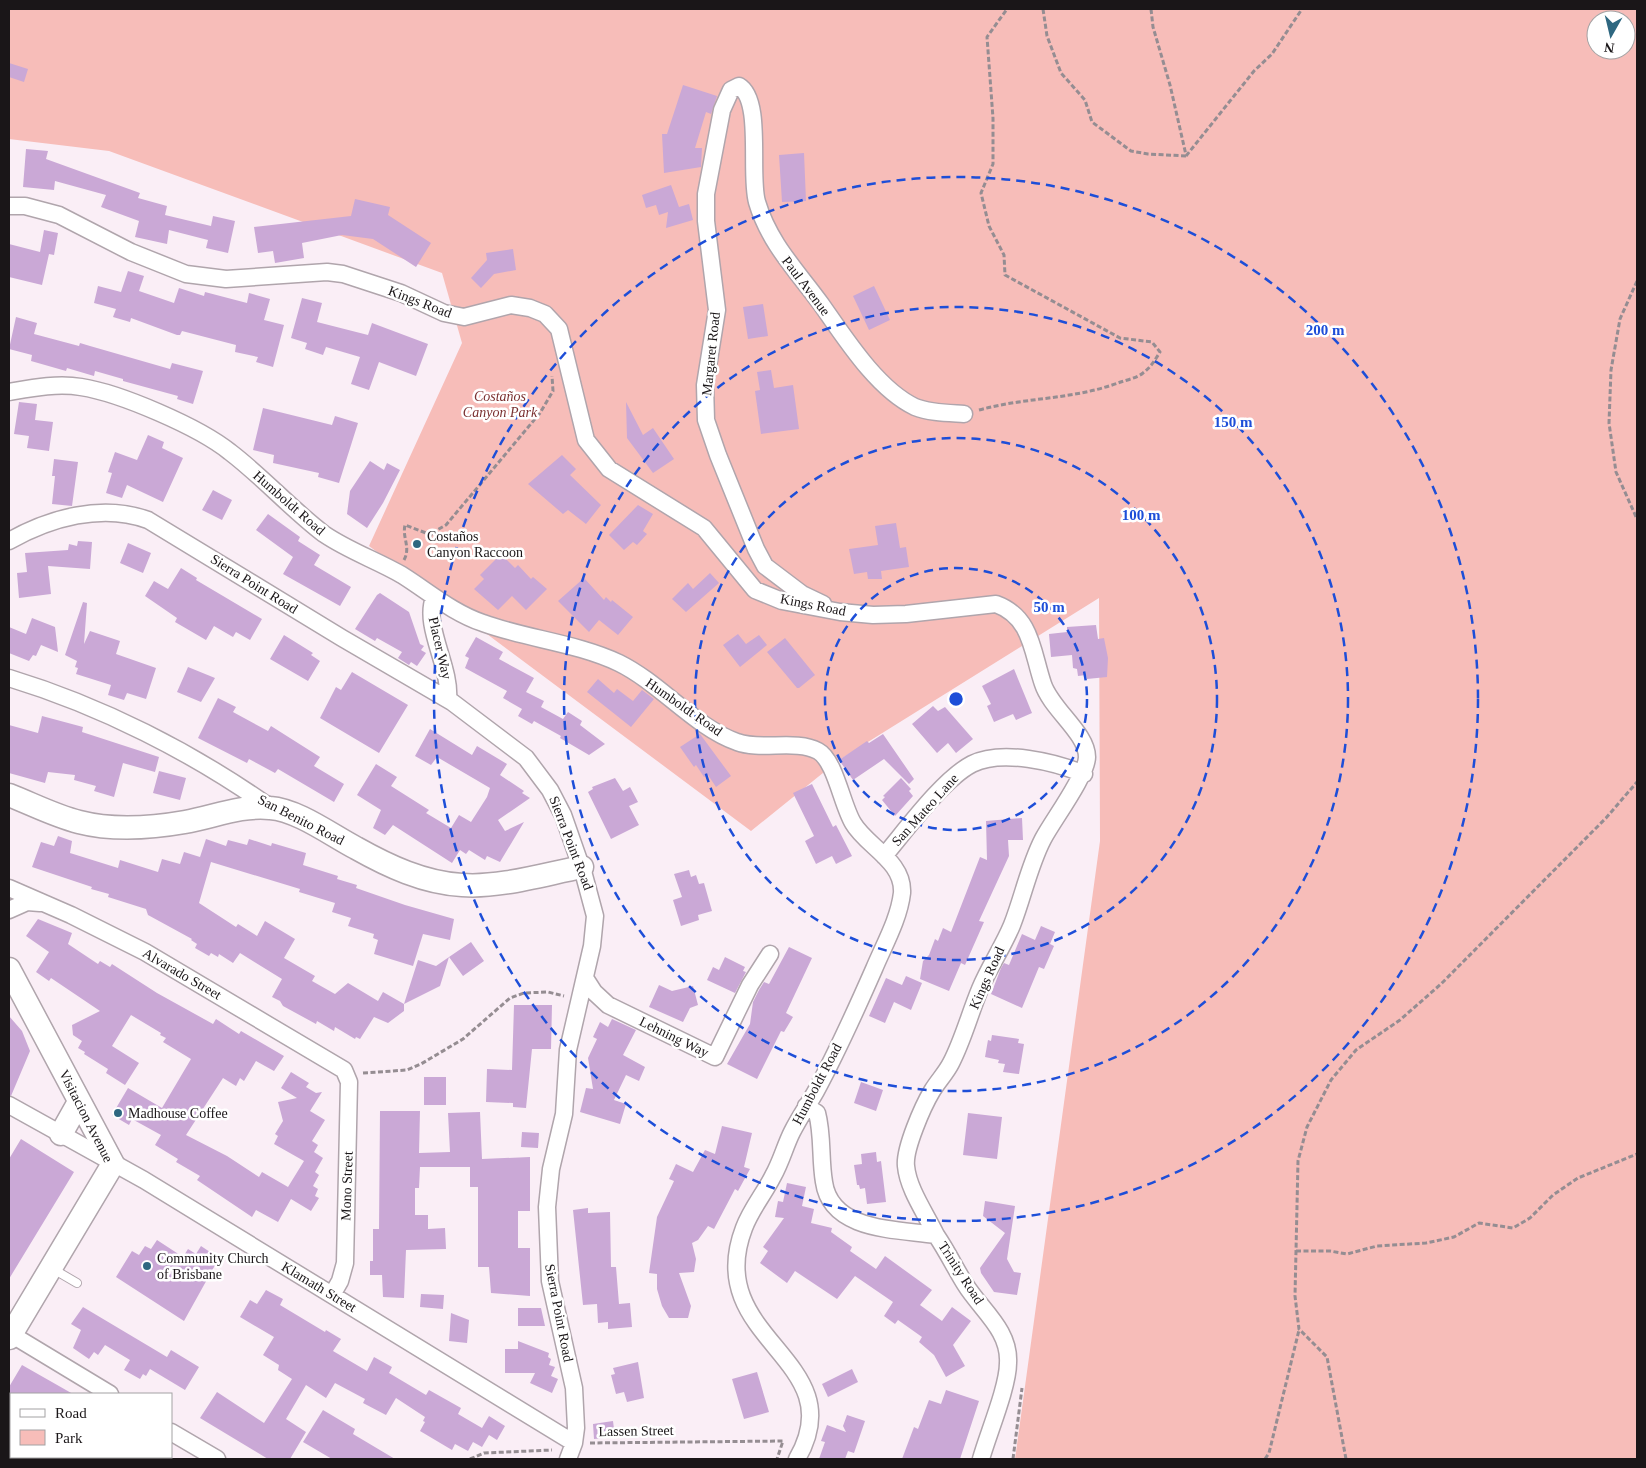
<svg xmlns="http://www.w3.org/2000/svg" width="1646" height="1468" font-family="Georgia,serif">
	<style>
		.green { fill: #f7bdb9; fill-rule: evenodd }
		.building { fill: #caa8d6 }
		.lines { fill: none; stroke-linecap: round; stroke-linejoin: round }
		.lane-casing { stroke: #b0a5ac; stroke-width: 10 }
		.street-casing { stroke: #b0a5ac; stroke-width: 19 }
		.secondary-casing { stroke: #b0a5ac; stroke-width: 25 }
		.path { stroke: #958d92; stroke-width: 3; stroke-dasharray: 5 2.5; stroke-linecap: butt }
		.lane { stroke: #fff; stroke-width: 8 }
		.street { stroke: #fff; stroke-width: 16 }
		.secondary { stroke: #fff; stroke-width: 22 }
		.ring { fill: none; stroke: #1d4ed8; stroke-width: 2.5; stroke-dasharray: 9 6 }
		.poi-dot { fill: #2e6780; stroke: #fff; stroke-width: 2 }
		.labels { text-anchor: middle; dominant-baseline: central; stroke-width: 5; stroke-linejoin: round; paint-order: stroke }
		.street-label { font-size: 14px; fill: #1a1618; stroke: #fff }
		.park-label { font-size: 14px; font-style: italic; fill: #7a3030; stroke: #fff }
		.poi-label { font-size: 14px; fill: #1a1618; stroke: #fff; text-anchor: start }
		.centre { fill: #1d4ed8; stroke: #fff; stroke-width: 2.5 }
		.ring-label { font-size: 15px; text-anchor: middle; font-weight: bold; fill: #1d4ed8; stroke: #fff; stroke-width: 5; stroke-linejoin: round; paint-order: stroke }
	</style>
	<rect width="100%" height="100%" fill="#faeef6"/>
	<path class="green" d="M9 9H1637V1459H1015L1100 841 1099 598 839 760 751 831 369 546 462 343 442 273 109 151 9 139ZM1596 20H1626V50H1596Z"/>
	<path class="building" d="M9 63 28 69 24 82 9 77Z
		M683 85 717 96 711 114 706 112 695 148H702L701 167 664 173 662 134H667Z
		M26 149 48 151 46 159 140 193 138 198 167 206 165 215 211 226 213 216 235 221 228 253 206 248 208 240 169 230 167 244 135 237 139 221 101 207 106 195 55 181 54 190 23 187Z
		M804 153 806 201 782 202 779 155Z
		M671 185 679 207 689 204 693 220 666 228 668 212 659 215 656 205 646 208 642 195Z
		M355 199 390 207 388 215 431 243 416 267 373 239 342 235 302 243 304 258 275 263 273 251 258 253 254 227 351 216Z
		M44 230 58 233 54 255 49 254 42 285 9 277V244L40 252Z
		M513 249 516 270 494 274 481 288 471 278 487 260 486 253Z
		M128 271 144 276 139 291 174 303 179 288 204 296 205 292 247 303 249 293 270 299 264 320 284 325 273 367 256 362 258 357 235 352 236 345 182 331 180 335H177L131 318 130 322 113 317 116 309 94 303 98 286 121 292Z
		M874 286 890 320 869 330 853 296Z
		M302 298 322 303 317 322 368 335 372 323 428 344 416 376 379 362 369 390 351 384 360 357 326 347 323 355 305 349 307 343 291 338Z
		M763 304 768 336 748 339 743 307Z
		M16 317 37 323 34 334 79 346 80 343 90 346 170 369 172 363 203 371 193 404 177 399 178 396 123 381V379L95 371 94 376 67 368 66 371 31 361 32 355 9 349Z
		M771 370 774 388 793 385 799 429 761 434 755 391 760 390 757 372Z
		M19 402 37 404 35 420 53 422 49 451 27 448 29 436 14 434Z
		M626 402 643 435 653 428 674 459 653 473 627 438Z
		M263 408 332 425 335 416 358 423 339 483 318 477 319 473 273 463 274 455 253 450Z
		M148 435 164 442 162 448 183 458 163 502 127 485 122 498 106 493 112 473 108 472 115 452 137 460Z
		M562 455 576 469 570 475 601 505 586 524 568 510 563 514 528 484Z
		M54 459 78 462 72 506 52 504 55 476H52Z
		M370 461 384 470 387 463 400 470 383 503 367 528 347 514 350 491Z
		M213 490 232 500 222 520 202 510Z
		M638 505 653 514 643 531 647 534 637 545 633 542 624 550 609 535Z
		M268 514 300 537 298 541 320 555 314 565 351 587 340 606 283 574 293 557 256 530Z
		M896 523 900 548 906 547 909 567 881 571 882 579H868L867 572 854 574 849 549 878 545 875 526Z
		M78 541 92 542 90 569 48 566 51 594 19 598 17 573 27 572 25 553 68 550 69 544 77 546Z
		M128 543 151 553 143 573 120 563Z
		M501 554 515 568 518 565 531 579 533 577 547 589 526 610 512 596 498 610 474 589 484 579 480 575Z
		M181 568 197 578 196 580 262 619 250 640 236 632 233 637 214 626 206 640 175 622 177 618 145 596 154 581 168 589Z
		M710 573 719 583 686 612 672 599 688 583 693 589Z
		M584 578 604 600 606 597 611 602 612 600 633 617 618 635 599 620 589 632 558 601Z
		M380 593 409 612 420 644 424 646 421 650 426 653 417 666 411 662 409 665 398 658 402 652 377 638 375 641 355 629 377 595Z
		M83 602 87 603 84 644 90 631 120 641 116 654 156 668 146 699 127 693 124 700 108 695 111 685 76 674 78 668 75 667 77 661 65 655Z
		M32 618 55 627 58 652 41 645 36 656 33 655 29 661 9 653V627L26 634Z
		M1096 625 1098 639 1104 638 1108 658 1107 677 1087 679 1086 675 1078 676 1077 669 1073 668 1072 655 1051 657 1049 634 1067 632V627Z
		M738 634 746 644 759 635 767 645 740 667 723 645Z
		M284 635 313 653 311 655 320 661 308 681 270 659Z
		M476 637 503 652 499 659 534 678 526 692 544 701 541 707 563 719 568 712 582 721 580 725 605 744 589 755 560 738 561 736 534 721 532 724 518 716 522 709 503 698 507 691 465 668 469 658 465 656Z
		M785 638 815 675 799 688H797L767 652Z
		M188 667 215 678 201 702 177 692Z
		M1014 669 1032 713 1016 720 1013 714 994 722 987 706 991 704 982 686Z
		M352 672 408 705 379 753 320 718 336 687 341 690Z
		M598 679 614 693 617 689 633 701 642 690 654 699 631 727 587 692Z
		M218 698 236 707 233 712 268 731 271 726 320 757 314 766 344 784 334 802 278 769 275 773 249 759 247 763 198 738Z
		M933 706 938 711 945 707 973 739 956 753 948 743 937 753 912 724Z
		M42 716 83 727 82 732 159 757 155 772 123 763 114 797 94 791 96 786 74 780 75 775 48 772 45 783 9 773V725L38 733Z
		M430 729 472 755 477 746 507 764 500 775 524 791 522 793 530 798 498 820 505 831 524 822 500 862 487 856 485 860 469 850 466 854 460 850 452 863 393 825 385 835 373 828 381 810 357 795 376 764 397 777 391 786 429 810 426 813 451 828 459 815 471 822 487 797 490 788 437 757 431 765 415 756Z
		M700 734 731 776 716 787 708 775 704 777 696 765 694 767 680 747Z
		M883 734 914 779 909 784 884 759 853 780 839 760 867 741 869 743Z
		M159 771 186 778 180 800 153 793Z
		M615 778 623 791 630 787 638 802 629 806 639 825 611 839 588 792 593 789 592 787Z
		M901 778 911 789 909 791 913 796 895 816 882 800 885 797 883 796Z
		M812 784 833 827 836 825 852 856 836 864 832 856 816 864 805 841 814 836 793 793Z
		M1022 818 1023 840H1008L1009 856 979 921 984 922 965 965 961 963 949 991 920 979 923 961 929 955 935 939 938 941 943 928 951 932 980 857 987 860 986 821Z
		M58 836 72 841 70 853 118 868 120 860 158 872 162 859 180 864 184 852 200 857 206 839 226 846 228 840 247 845 249 839 271 846 272 843 306 853 303 865 338 876 337 879 357 885 356 888 405 905 454 919 450 940 423 934 413 966 374 954 378 940 373 938 374 934 348 926 351 918 332 912 335 903 299 892 300 889 211 862 199 903 236 927 238 924 257 936 265 921 295 939 284 958 315 976 312 981 335 994 348 983 378 1001 383 992 404 1004 418 960 436 966 449 957 440 986 404 1004V1011L388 1023 374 1017 360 1039 356 1037 355 1039 335 1027 334 1031 317 1021 316 1024 283 1006 280 1001 272 997 282 979 240 953 233 963 219 954 218 957 211 953 209 956 195 948 197 944 191 940 192 939 148 915 146 909 108 897 109 894 91 889 92 887 32 867 41 842 54 846Z
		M689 870 691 877 696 875 699 884 704 883 712 911 698 915 699 920 681 926 673 900 682 897 674 874Z
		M38 919 72 933 68 944 98 964 100 961 110 967 112 964 157 993 213 1024 216 1019 239 1034 241 1031 284 1056 274 1071 256 1061 244 1081 240 1078 236 1086 223 1078 186 1135 227 1156 259 1177 262 1172 288 1187 304 1161 274 1144 278 1136 275 1134 283 1121 278 1102 297 1098 281 1088 291 1072 309 1083 306 1087 316 1093 322 1092 310 1111 325 1120 312 1141 318 1145 314 1152 323 1158 315 1172 319 1175 313 1186 318 1189 315 1196 319 1198 311 1211 291 1199 278 1222 256 1210 252 1217 197 1180 200 1176 176 1162 178 1159 155 1145 161 1135 132 1119 129 1125 112 1115 128 1088 162 1108 191 1059 163 1042 166 1038 160 1035 161 1033 131 1015 112 1046 139 1063 125 1085 106 1073 108 1069 84 1054 85 1052 78 1048 82 1041 73 1035 72 1025 100 1011 51 978 49 981 36 972 49 952 26 936Z
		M1041 926 1055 932 1050 944 1054 946 1044 969 1039 967 1022 1008 991 994 1001 968 1004 963 1009 965 1022 934 1035 940Z
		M471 942 484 961 463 976 449 957Z
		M789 947 812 958 786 1013 793 1017 784 1032 781 1031 757 1079 727 1064 750 1024 753 1002 759 990 764 982 769 984Z
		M725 957 745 967 743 971 746 972 735 993 707 980 713 967 719 970Z
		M906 976 922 983 911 1010 894 1002 885 1023 869 1016 886 978 902 985Z
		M659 985 672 991 693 986 698 1005 690 1008 683 1022 649 1007Z
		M514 1005H552L551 1049H532L526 1108 513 1107V1103L486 1102 487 1069 512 1070Z
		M9 1016 22 1031 30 1051 11 1096 9 1095Z
		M612 1019 636 1030 623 1055 645 1067 639 1081 626 1075 614 1100 626 1104 620 1124 580 1112 586 1088 593 1089 588 1058 597 1039 593 1037 600 1022 608 1027Z
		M992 1035 1019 1039 1018 1043 1024 1044 1019 1074 1003 1072 1005 1064 998 1063 999 1060 985 1057 988 1040 991 1041Z
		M424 1077H446V1105H424Z
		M861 1082 883 1090 876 1111 854 1103Z
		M380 1111H420L419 1153 450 1152 448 1113 480 1112 482 1159 530 1157V1211H518V1248H530V1296L491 1293 489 1267H478V1187H470V1167H420L419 1188H415V1215H428V1229L445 1228 446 1249 406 1250 404 1298 383 1297 382 1275H370V1261H373V1229H379Z
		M968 1113 1002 1117 997 1159 963 1155Z
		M722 1126 752 1133 744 1167 750 1169 738 1191 735 1189 714 1229 708 1226 698 1240 692 1243 696 1259 694 1272 679 1273 691 1306 688 1318H669L662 1306 657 1289V1274L649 1273 657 1217 674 1181 669 1179 676 1164 693 1172 705 1150 715 1154Z
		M522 1132 539 1133 538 1148 521 1147Z
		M21 1139 74 1172 9 1279V1159Z
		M876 1152 877 1162 881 1161 886 1202 867 1204 865 1188 860 1189 859 1185H857L854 1165 862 1164 861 1154Z
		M787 1183 806 1187 802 1206 814 1209 811 1223 832 1228 831 1232 852 1247 850 1251 876 1269 885 1256 932 1290 920 1305 942 1321 952 1307 971 1321 953 1345 965 1366 946 1377 934 1355 919 1342 922 1337 898 1320 895 1324 884 1316 893 1302 855 1276 837 1299 795 1271 787 1283 760 1263 768 1251 763 1247 784 1218 775 1217 778 1201 783 1202Z
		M985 1201 1015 1206 1007 1259 1014 1272 1021 1273 1017 1295 994 1292 981 1273 980 1268 1005 1233 983 1216Z
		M588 1208V1213L610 1212 611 1267H616L619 1304 630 1303 632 1327 608 1329V1322L598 1323 597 1304 583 1305 573 1210Z
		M157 1240 183 1257 188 1249 196 1254 201 1246 219 1258 184 1321 116 1277 132 1251 139 1255 145 1246 151 1249Z
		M266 1290 283 1299 280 1305 325 1332 326 1330 341 1339 333 1351 367 1371 374 1357 392 1367 389 1373 426 1395 429 1390 461 1408 458 1414 482 1428 489 1416 505 1426 497 1440 489 1435 482 1447 473 1442 468 1451 455 1444 452 1450 420 1431 425 1422 423 1421 425 1417 396 1398 386 1415 363 1403 365 1399 335 1383 326 1398 306 1385 286 1419 306 1432 290 1459H268L200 1418 217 1392 264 1423 292 1379 278 1370 279 1365 263 1355 274 1337 240 1317 250 1300 257 1304Z
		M421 1294 444 1295 443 1309 420 1307Z
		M83 1307 167 1357 171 1350 199 1367 185 1390 150 1369 146 1376 143 1374 140 1379 124 1370 130 1360 105 1345 98 1355 94 1352 89 1359 73 1348 81 1330 71 1324Z
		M518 1308H541L545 1326H518Z
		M451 1313 469 1320 467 1343 449 1341Z
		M518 1341 549 1353 548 1357 551 1359 549 1365 555 1367 551 1376 558 1379 552 1393 530 1383 535 1373H505V1349H518Z
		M638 1362 644 1398 627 1402 624 1392 616 1394 611 1375 615 1374 613 1368Z
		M22 1365 73 1394H9V1387Z
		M852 1369 858 1382 828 1397 822 1384Z
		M757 1372 769 1412 744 1419 732 1379Z
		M946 1390 979 1401 960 1459H902L914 1427 918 1429 929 1400 941 1404Z
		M323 1410 355 1429 353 1434 395 1459H332L303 1442Z
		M847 1415 865 1421 854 1453 848 1451 845 1459H819L825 1442 821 1441 827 1425 846 1432 843 1426Z
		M613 1421 615 1437 594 1439 593 1424Z"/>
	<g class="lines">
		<g class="lane-casing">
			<path id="lane" d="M53 1269 77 1283"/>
		</g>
		<g class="street-casing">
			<path id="street" d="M9 206H25L59 215 131 252 186 274 226 279 327 272 343 274 401 293 444 313 464 317 511 305 530 308 545 314 559 329 586 440 609 469 704 528 755 590 782 601 840 612 873 615 906 614 996 604C1032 617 1032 652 1043 684 1051 709 1087 733 1087 757 1087 775 1053 820 1043 839 1029 866 1023 897 1012 925 1003 947 989 967 980 989 970 1013 963 1040 951 1063 946 1073 938 1081 932 1091 923 1106 904 1149 906 1166 908 1189 926 1214 936 1235
				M9 392C32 388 57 383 81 387 120 393 199 427 230 452 263 477 291 509 324 534 349 551 376 560 402 575 429 592 453 613 483 623 527 639 577 643 619 663 660 683 696 728 737 742 761 751 796 739 818 751 835 760 842 805 853 823 866 846 904 861 902 893 899 919 884 945 874 969 856 1010 837 1052 816 1091 808 1105 799 1118 792 1132 785 1146 781 1162 773 1176 764 1194 751 1209 744 1228 701 1340 855 1359 797 1459
				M9 541C50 518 102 503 148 520L342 638 452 702 526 758 550 790 563 815 584 875 595 916 592 946 568 1050 564 1114 551 1169 547 1207 550 1281 574 1388 576 1428 574 1443 568 1459
				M434 598C423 626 451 667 448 699
				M823 604 802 594 765 566 756 549 718 455 706 420 705 385 717 310 706 221V194L722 110 731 90 739 86C763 100 749 175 757 202 769 243 797 271 821 304 845 338 877 389 915 407 930 413 948 413 964 414
				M9 678C101 706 192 752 271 808
				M884 856C906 830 943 779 972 764 1002 749 1055 762 1084 774
				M9 888 71 915 145 952 344 1070 349 1082 345 1263 340 1281 332 1295
				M9 910 27 902 40 903
				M585 978 594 992 608 1005 715 1057 750 985 770 954
				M9 1105 144 1180 574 1443
				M806 1106 817 1113C823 1135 820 1159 824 1182 831 1232 898 1229 936 1235 947 1251 955 1268 965 1284 981 1310 1010 1330 1008 1363 1008 1387 988 1434 981 1459
				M9 1333 110 1394
				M171 1432 217 1459"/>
		</g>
		<g class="secondary-casing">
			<path id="secondary" d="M9 795C32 804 55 816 79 822 114 831 151 828 185 822 214 817 240 805 270 808 298 810 331 835 356 848 388 866 424 883 462 885 499 888 545 874 582 867
				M9 969 113 1164 9 1338
				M61 1134 79 1102"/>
		</g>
		<path class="path" d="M1043 9 1047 36 1061 73 1085 100 1092 122 1131 151 1148 154 1186 156
			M1151 9 1153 27 1170 85 1186 155
			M1186 156 1254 71 1272 54 1302 9
			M1637 281 1620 319 1611 370 1609 423 1616 472 1637 519
			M979 410C1026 397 1071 400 1118 383 1126 380 1137 378 1143 373 1151 367 1155 360 1160 352L1152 342 1120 338 1005 275 1004 255 989 226 981 193 993 164V118L987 37 1007 9
			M404 560C411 547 402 538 405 525L434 536 437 530 446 525 540 413 553 391 552 376
			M363 1073 407 1070 421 1064 463 1039 510 998 524 993 548 992 564 996
			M1296 1251H1330L1347 1254 1377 1246 1426 1243 1454 1237 1479 1223 1513 1228 1530 1218 1553 1195 1578 1178 1637 1154
			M590 1443 783 1441 777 1459
			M470 1459 484 1453 552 1450
			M1013 1459 1022 1388
			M1265 1459 1269 1453 1299 1330
			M1346 1459 1327 1357 1299 1329 1295 1296 1298 1161 1307 1127 1331 1080 1356 1050 1400 1020 1441 984 1606 818 1637 782"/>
		<use href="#lane" class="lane"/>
		<use href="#street" class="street"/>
		<use href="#secondary" class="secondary"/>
	</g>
	<g class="ring">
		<circle cx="956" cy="699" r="131"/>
		<circle cx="956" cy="699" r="261"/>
		<circle cx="956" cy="699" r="392"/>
		<circle cx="956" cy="699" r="522"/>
	</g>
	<g class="poi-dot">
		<circle cx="417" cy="544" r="5"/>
		<circle cx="118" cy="1113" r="5"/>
		<circle cx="147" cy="1266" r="5"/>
	</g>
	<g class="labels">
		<g class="street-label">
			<text transform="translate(806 286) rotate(53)">Paul Avenue</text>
			<text transform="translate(420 302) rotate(21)">Kings Road</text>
			<text transform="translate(711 354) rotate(-84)">Margaret Road</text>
			<text transform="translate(289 503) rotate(41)">Humboldt Road</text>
			<text transform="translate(254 584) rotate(32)">Sierra Point Road</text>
			<text transform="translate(813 605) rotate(11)">Kings Road</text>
			<text transform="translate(440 648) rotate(77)">Placer Way</text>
			<text transform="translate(684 707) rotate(35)">Humboldt Road</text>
			<text transform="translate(925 810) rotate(-48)">San Mateo Lane</text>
			<text transform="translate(301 820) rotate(27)">San Benito Road</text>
			<text transform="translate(571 843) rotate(69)">Sierra Point Road</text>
			<text transform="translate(182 974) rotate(30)">Alvarado Street</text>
			<text transform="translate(987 978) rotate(-66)">Kings Road</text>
			<text transform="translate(674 1037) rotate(26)">Lehning Way</text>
			<text transform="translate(817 1084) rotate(-62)">Humboldt Road</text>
			<text transform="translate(86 1116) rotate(63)">Visitacion Avenue</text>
			<text transform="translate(347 1186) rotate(-88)">Mono Street</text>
			<text transform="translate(961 1273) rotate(57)">Trinity Road</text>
			<text transform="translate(319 1287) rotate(31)">Klamath Street</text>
			<text transform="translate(559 1313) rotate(79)">Sierra Point Road</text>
			<text transform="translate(636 1431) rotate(-1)">Lassen Street</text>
		</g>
		<g class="park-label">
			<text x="500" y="396">Costaños<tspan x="500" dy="16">Canyon Park</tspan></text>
		</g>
		<g class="poi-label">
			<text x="427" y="536">Costaños<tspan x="427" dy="16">Canyon Raccoon</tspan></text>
			<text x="128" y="1113">Madhouse Coffee</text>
			<text x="157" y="1258">Community Church<tspan x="157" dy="16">of Brisbane</tspan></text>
		</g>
	</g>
	<circle cx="956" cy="699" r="8" class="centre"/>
	<g class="ring-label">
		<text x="1325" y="335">200 m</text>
		<text x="1233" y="427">150 m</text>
		<text x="1141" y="520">100 m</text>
		<text x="1049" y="612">50 m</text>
	</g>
	<rect width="1646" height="1468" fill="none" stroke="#1a1618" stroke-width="20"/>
	<rect x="10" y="1393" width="162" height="65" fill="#ffffff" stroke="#a3a2a3"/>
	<rect x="20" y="1409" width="25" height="8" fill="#ffffff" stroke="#a3a2a3"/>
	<text x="55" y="1418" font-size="15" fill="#1a1618">Road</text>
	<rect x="20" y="1430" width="25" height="15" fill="#f7bdb9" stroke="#a3a2a3"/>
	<text x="55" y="1443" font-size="15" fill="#1a1618">Park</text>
	<g transform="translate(1611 35) rotate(188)"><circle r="24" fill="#ffffff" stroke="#a3a2a3"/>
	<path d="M0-4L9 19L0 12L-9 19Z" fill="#2e6780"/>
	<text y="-8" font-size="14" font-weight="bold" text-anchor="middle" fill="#1a1618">N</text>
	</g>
</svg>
